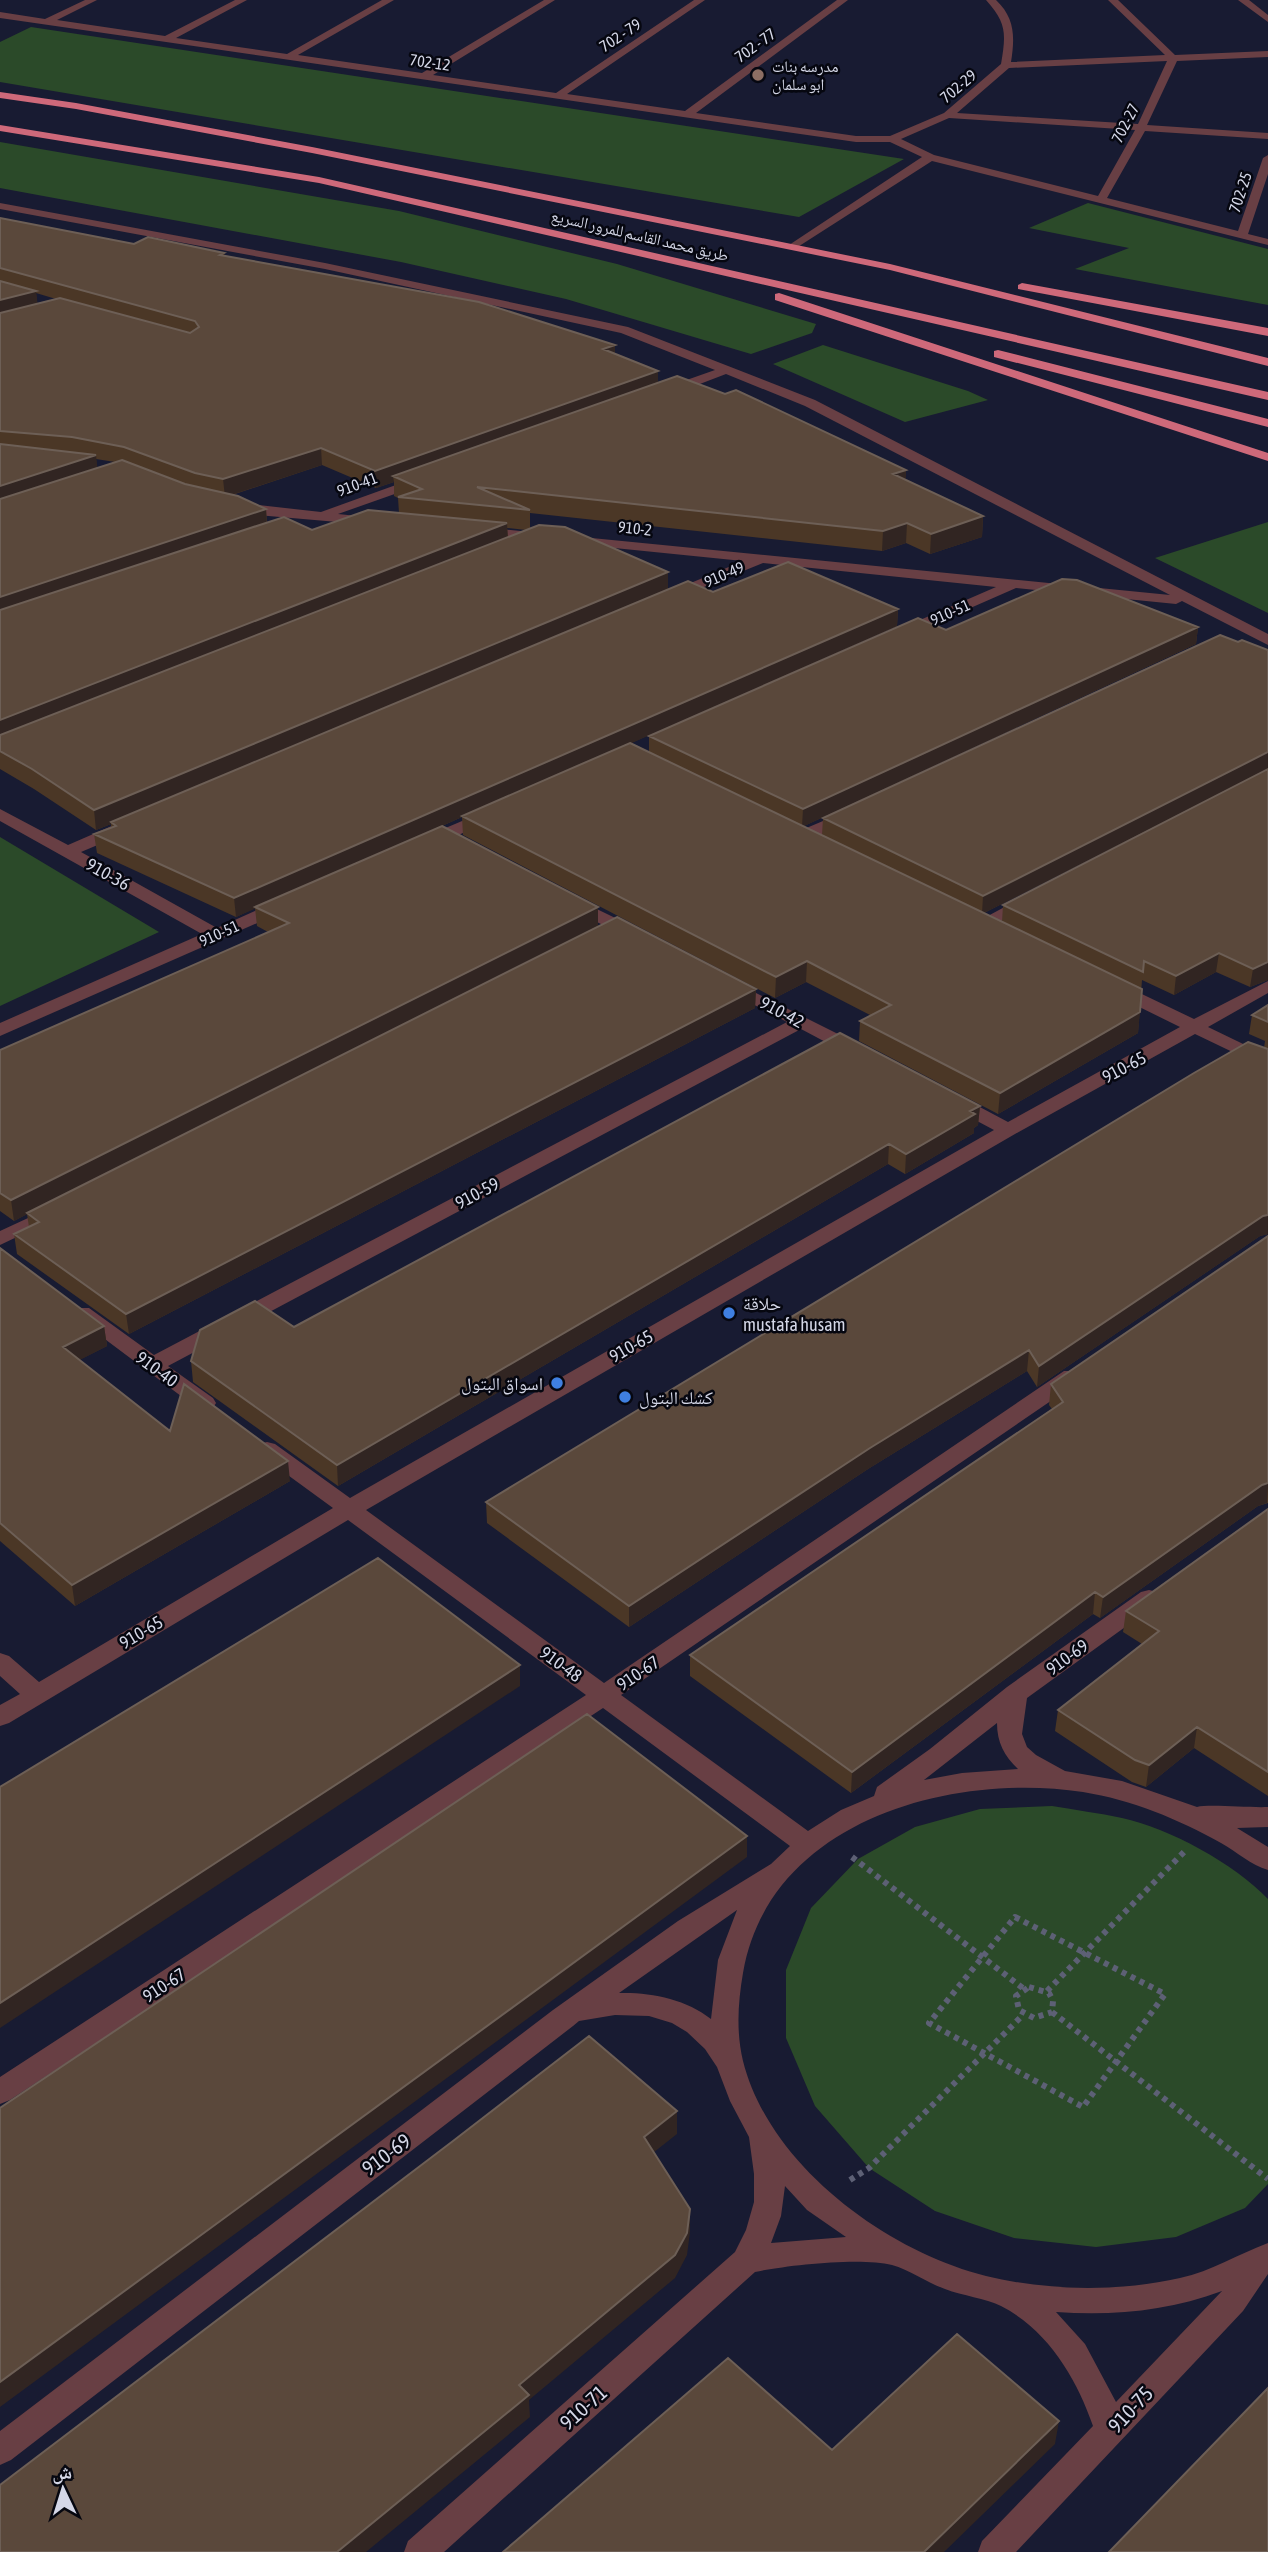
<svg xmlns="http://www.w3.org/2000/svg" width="1268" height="2552" font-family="'Asap Condensed','Noto Naskh Arabic',sans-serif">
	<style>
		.green { fill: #2b4a29 }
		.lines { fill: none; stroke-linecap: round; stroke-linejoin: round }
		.path { stroke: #5d6075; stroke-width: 6; stroke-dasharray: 5 5; stroke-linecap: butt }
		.minor { fill: #683f44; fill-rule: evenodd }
		.highway { fill: #ce697a; fill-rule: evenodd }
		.wall { fill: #4b3726; fill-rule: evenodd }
		.shaded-wall { fill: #312522 }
		.building { fill: #5a483b; stroke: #6d5f56; stroke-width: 2 }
		.education-dot { fill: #8d6e63; stroke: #060710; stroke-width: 2.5 }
		.shop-dot { fill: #3f7fe0; stroke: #060710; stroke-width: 2.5 }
		.labels { text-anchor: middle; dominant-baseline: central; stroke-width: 5; stroke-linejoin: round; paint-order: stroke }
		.far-street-label { font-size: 16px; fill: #d4d7e7; stroke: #060710 }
		.far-poi-label { font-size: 16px; fill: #d4d7e7; stroke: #060710; text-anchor: start }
		.street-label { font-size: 18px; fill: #d4d7e7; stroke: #060710 }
		.poi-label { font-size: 18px; fill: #d4d7e7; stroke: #060710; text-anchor: start }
		.near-street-label { font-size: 21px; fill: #d4d7e7; stroke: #060710 }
	</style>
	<rect width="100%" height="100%" fill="#181b32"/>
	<path class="green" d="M31 27 904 159 799 217 0 82V42Z
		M0 142 399 211 617 264 816 324 812 333 751 354 566 299 401 262 0 188Z
		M1088 203 1268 249V305L1075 269 1129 248 1029 228Z
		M823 345 968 391 988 400 905 422 773 364Z
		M1268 522V613L1155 558Z
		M0 837 159 932 0 1006Z
		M1052 1806C1075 1810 1099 1813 1122 1818 1169 1828 1235 1864 1268 1899V2184L1245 2208 1176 2237 1096 2247 1014 2238 935 2211 869 2168 815 2106 786 2038V1970L811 1908 858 1859 915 1827 980 1809Z"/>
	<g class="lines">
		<path class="path" d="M852 1857 1024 1989
			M1015 1917 1165 1994 1083 2107 929 2023Z
			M1029 1987 1049 1993 1053 2001 1052 2012 1034 2018 1019 2010 1016 1996Z
			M1047 1991 1184 1852
			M1052 2012 1268 2179
			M850 2180 869 2168 1023 2015"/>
		<path class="minor" d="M85 0H97L57 20 165 36 235 0H247L176 38 287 54 382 0H394L298 55 422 73 544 0H555L433 75 556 93 694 0H705L567 94 685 111 837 0H848L696 113 856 136H890L944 113 1001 64C1006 34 1007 23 986 0H996C1015 18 1015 37 1011 62L1165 55 1108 0H1118L1175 55 1268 51V57L1177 61 1147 125 1268 133V139L1145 131 1107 198 1238 231 1263 158 1268 155V174L1248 234 1268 239V245L932 161 793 250 787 247 789 245 922 157 890 142H856L0 18V12L45 19ZM1167 61 1138 124 957 113 1009 68ZM949 118 1135 130 1098 196 934 155 901 139Z
			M1238 0H1249L1268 15V22Z
			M0 203 325 263 628 327 815 400 1268 634V645L1182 601 1176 604 1016 588 902 638 897 636 894 633 897 630 996 587 763 563 672 600 667 599 665 596 667 593 743 561 475 534V528L480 527 1170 595 805 406 726 374 671 395H661V389L715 370 621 333 325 269 0 209Z
			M418 477 425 481 423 484 338 514 377 518 379 521 372 525 257 515 235 510 233 507 240 503 321 512Z
			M0 809 68 845 114 825H126L128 829 126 833 81 852 217 928 277 901 283 900 292 905 289 909 0 1036V1023L202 934 0 821Z
			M488 810 494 811 496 815 494 819 434 846 428 847 420 842 422 838Z
			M849 810 855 811 857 815 855 819 809 840H797L795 836 797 832Z
			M1027 895 1033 896 1036 900 1033 904 988 928H976L973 924Z
			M572 897 640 930 643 934 634 939 628 938 566 906 563 902 566 898Z
			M730 980 864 1047 866 1051 864 1055H850L801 1029 168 1366 213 1398 216 1403 213 1408H197L70 1313 73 1308H89L154 1355 787 1022 724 989 721 985 724 981Z
			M1268 981V993L1208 1027 1268 1056V1069L1195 1034 1015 1134 366 1510 604 1683 1064 1371H1080L1083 1376 1080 1381 621 1695 808 1831 841 1810 874 1796 877 1787 930 1749 1007 1687 1141 1592 1149 1590 1157 1592 1161 1598 1157 1604 1027 1698 1022 1734 1027 1747 1036 1755 1065 1771 1122 1781 1197 1807C1209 1804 1251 1808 1268 1807V1827L1237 1828 1268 1847V1870C1251 1865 1237 1852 1221 1843 1178 1819 1132 1800 1083 1792 950 1772 769 1821 743 1973 738 2002 736 2032 743 2061 769 2165 886 2251 986 2276 1047 2291 1119 2292 1180 2278 1212 2271 1238 2254 1268 2243V2274L1243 2311 1016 2552H978L982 2541 1093 2426C1077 2379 1048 2330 1001 2306 985 2298 963 2296 945 2289 928 2283 910 2270 892 2265 861 2257 787 2265 755 2272L444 2552H404L408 2541 735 2252 746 2230 754 2202V2174L749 2137 730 2101 717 2067 705 2049 687 2032 672 2023 649 2016 615 2015 579 2021 573 2026 11 2460 0 2465V2431L553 2010 678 1921 771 1864 790 1846 603 1708 10 2100 0 2104V2077L586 1695 348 1520 9 1723 0 1726V1705L20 1694 0 1676V1653L9 1656 39 1682 333 1508 259 1454 256 1449 259 1444 267 1442 275 1444 350 1498 994 1130 947 1105 944 1101 947 1097H961L1008 1122 1180 1027 1111 993 1108 989 1111 985H1123L1194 1019ZM997 1723C997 1742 1004 1756 1018 1769L962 1773 924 1780ZM737 1910 718 1960 711 2019C686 1999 650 1992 619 1993ZM785 2186 807 2210 846 2237 771 2243 781 2216ZM1222 2291 1116 2402 1085 2344 1056 2312C1114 2316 1168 2311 1222 2291Z
			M54 1206 61 1208 64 1212 61 1216 0 1245V1231Z"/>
		<path class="highway" d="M0 92 76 103 312 147 890 264 1268 358V366L890 270 312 153 76 109 0 98Z
			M0 125 319 177 1268 392V400L319 183 0 131Z
			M1022 283 1268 328V336L1018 289V285Z
			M779 293 1268 453V461L775 300V294Z
			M998 350 1268 419V427L994 357V351Z"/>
	</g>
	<path class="wall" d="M0 218 134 244 148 237 224 253 225 256 479 302 615 345V354L658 371V382L677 376 725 394 736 390 906 470 905 480 983 516 982 537 930 554 906 543 882 551 530 513V528L539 525 565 527 668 572V589L688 581 713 592 788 562 898 609 897 626 631 743 649 752V736L918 618 946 630 1062 579 1077 580 1198 627 1196 644 804 826 822 835 823 818 1220 635 1238 642 1242 640 1268 650V980L1250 987 1216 972 1174 995 1142 980 1138 1033 998 1114 859 1041 860 1021 870 1015 806 982 775 998 463 835 462 817 442 826 598 907V926L390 1031 617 917 756 989 755 1008 129 1334 17 1254 14 1234 29 1227 27 1214 14 1221 0 1211V1050L268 932 257 926 255 908 236 917 97 853 94 834 111 827V824L96 830 34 789 0 769ZM36 293 56 299 37 304ZM96 459 115 462 97 468ZM322 465 376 488 394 482V496L398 498 399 513 368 510 312 530 284 517 267 523 266 509 238 496 232 495ZM507 528 526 530 508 537ZM1252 777 1003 905 1002 922 984 913Z
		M1268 1005V1234L1260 1236 1037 1387 1027 1371 868 1469 629 1627 487 1523 486 1502 1264 1048 1265 1041 1249 1034 1252 1015Z
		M980 1106 978 1125 974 1128V1133L905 1174 888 1164 338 1486 193 1382 191 1361Z
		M1268 1236V1503L1258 1506 1100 1618 1093 1614 851 1793 690 1676V1655L1052 1409 1049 1405 1051 1384Z
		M0 1248 104 1326 107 1346 79 1360 170 1431 290 1481 75 1606 0 1541Z
		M1268 1509V1796L1194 1748 1146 1787 1132 1782 1055 1731 1058 1710 1142 1644 1123 1632 1126 1611Z"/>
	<path class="shaded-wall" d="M36 291 38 307 0 316V300Z
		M615 345V362L603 349Z
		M658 371V387L393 476 394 482 376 488 375 471Z
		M321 448 322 465 225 497 223 479Z
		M96 455 98 473 0 504V486Z
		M906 470 905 490 893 474Z
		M266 509 267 527 0 616V597Z
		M983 516 982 537 930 554 931 534Z
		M507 523 508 541 0 740V720Z
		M907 523 906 543 882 551 883 531Z
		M668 572V590L111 822V824L96 830 94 810Z
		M898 609 897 626 464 817 462 816V817L236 917 234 898Z
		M1198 627 1196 644 802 827 803 809Z
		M1268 752V769L982 914 983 896Z
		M598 907V926L14 1221 11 1200Z
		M1219 953 1216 972 1174 995 1176 976Z
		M807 961 806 982 775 998 776 977Z
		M1268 962V980L1250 987 1253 969Z
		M756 989 755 1008 129 1334 126 1314Z
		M1140 1012 1138 1033 998 1114 1000 1093Z
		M980 1106 978 1125 974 1128V1133L905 1174 906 1154Z
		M889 1144 888 1164 338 1486 337 1465Z
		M1268 1215V1234L1260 1236 1037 1387 1039 1366 1263 1216Z
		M104 1326 107 1346 66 1367 63 1347Z
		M1029 1350 1027 1371 868 1469 629 1627V1606L870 1448Z
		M288 1461 290 1481 75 1606 72 1585Z
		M1268 1483 1267 1503 1258 1506 1100 1618 1103 1597 1262 1485Z
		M1095 1592 1093 1614 851 1793 852 1772Z
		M520 1665V1686L0 2028V2003Z
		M1197 1727 1194 1748 1146 1787 1149 1765Z
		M747 1836V1857L0 2407V2382Z
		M677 2111V2134L644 2160V2137Z
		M690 2209V2232L687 2255 675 2278 529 2400 530 2417 366 2552H337L519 2385Z
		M1059 2421 1055 2444 944 2552H924Z"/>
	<path class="building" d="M0 218 134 244 148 237 224 253 220 255 479 302 615 345 603 349 658 371 375 471 321 448 223 479 195 473 124 447 72 437 0 431V313L60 298 190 333 199 327 195 321 0 268Z
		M0 281 36 291 0 300Z
		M677 376 725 394 736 390 906 470 893 474 983 516 931 534 907 523 883 531 477 487 530 510 398 497 422 489 393 476Z
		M0 444 96 455 0 486Z
		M122 460 185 484 238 496 266 509 0 597V499Z
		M368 510 507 523 0 720V610L284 517 312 530Z
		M539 525 565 527 668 572 94 810 32 769 0 751V735Z
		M788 562 898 609 234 898 94 834 116 826 111 822 688 581 713 592Z
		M1062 579 1077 580 1198 627 803 809 649 736 918 618 946 630Z
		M1220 635 1238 642 1242 640 1268 650V752L983 896 823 818Z
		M630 743 1142 989 1140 1012 1000 1093 860 1021 891 1005 807 961 776 977 462 816Z
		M1268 769V962L1253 969 1219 953 1176 976 1144 961 1143 972 1003 905Z
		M442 826 598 907 11 1200 0 1193V1050L289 923 255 907Z
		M617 917 756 989 126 1314 14 1234 39 1222 27 1213Z
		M1268 1005V1022L1252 1015Z
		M840 1033 980 1106 970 1111 975 1114 906 1154 889 1144 337 1465 191 1361 200 1330 255 1301 294 1327Z
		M1248 1042 1268 1049V1215L1263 1216 1039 1366 1029 1350 870 1448 629 1606 486 1502 1194 1073Z
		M1268 1236V1483L1262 1485 1103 1597 1095 1592 852 1772 690 1655 1063 1402 1051 1384Z
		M0 1248 104 1326 63 1347 170 1431 184 1384 288 1461 72 1585 0 1523Z
		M1268 1509V1772L1197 1727 1149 1765 1135 1760 1058 1710 1159 1631 1126 1611Z
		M378 1558 520 1665 0 2003V1787Z
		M587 1714 747 1836 0 2382V2108Z
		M589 2036 677 2111 644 2137 690 2209 687 2233 675 2255 519 2385 529 2395 337 2552H0V2485L453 2141Z
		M957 2334 1059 2421 924 2552H503L728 2358 832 2450Z
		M1268 2388V2552H1109Z"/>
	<circle class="education-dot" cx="758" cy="75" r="7"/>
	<g class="shop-dot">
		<circle cx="729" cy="1313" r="7"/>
		<circle cx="557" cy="1383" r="7"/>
		<circle cx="625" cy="1397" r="7"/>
	</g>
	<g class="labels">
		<g class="far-street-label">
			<text transform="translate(620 35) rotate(-34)">702 - 79</text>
			<text transform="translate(755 45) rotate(-36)">702 - 77</text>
			<text transform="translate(430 62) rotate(8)">702-12</text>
			<text transform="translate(958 86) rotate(-40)">702-29</text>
			<text transform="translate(1125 123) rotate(-63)">702-27</text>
			<text transform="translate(1240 192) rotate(-72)">702-25</text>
			<text transform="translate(640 235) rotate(13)">طريق محمد القاسم للمرور السريع</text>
			<text transform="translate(357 484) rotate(-20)">910-41</text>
			<text transform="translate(635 528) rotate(6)">910-2</text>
			<text transform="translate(724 574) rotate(-23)">910-49</text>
			<text transform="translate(950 612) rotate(-24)">910-51</text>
			<text transform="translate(219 933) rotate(-24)">910-51</text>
		</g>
		<g class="far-poi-label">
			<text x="772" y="66">مدرسه بنات<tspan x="772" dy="18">ابو سلمان</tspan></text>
		</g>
		<g class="street-label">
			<text transform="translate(108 874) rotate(29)">910-36</text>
			<text transform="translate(782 1012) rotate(28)">910-42</text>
			<text transform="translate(1124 1067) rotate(-28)">910-65</text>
			<text transform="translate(477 1193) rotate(-28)">910-59</text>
			<text transform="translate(631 1346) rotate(-30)">910-65</text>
			<text transform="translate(157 1369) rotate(36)">910-40</text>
			<text transform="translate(141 1632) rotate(-31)">910-65</text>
			<text transform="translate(1067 1657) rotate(-36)">910-69</text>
			<text transform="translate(561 1664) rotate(36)">910-48</text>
			<text transform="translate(638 1673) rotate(-34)">910-67</text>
			<text transform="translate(164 1985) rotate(-33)">910-67</text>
		</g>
		<g class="poi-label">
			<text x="743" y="1303">حلاقة<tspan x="743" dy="21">mustafa husam</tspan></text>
			<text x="543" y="1383" text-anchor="end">اسواق البتول</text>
			<text x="639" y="1397">كشك البتول</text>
		</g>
		<g class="near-street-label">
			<text transform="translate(386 2154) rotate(-37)">910-69</text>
			<text transform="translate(583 2407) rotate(-42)">910-71</text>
			<text transform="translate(1130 2409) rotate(-47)">910-75</text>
		</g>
	</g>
	<g transform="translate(63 2489) rotate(356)" stroke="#060710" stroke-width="5" paint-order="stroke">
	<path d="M0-5L12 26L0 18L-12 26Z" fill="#d4d7e7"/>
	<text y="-10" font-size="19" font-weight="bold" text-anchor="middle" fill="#d4d7e7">ش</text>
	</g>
</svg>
